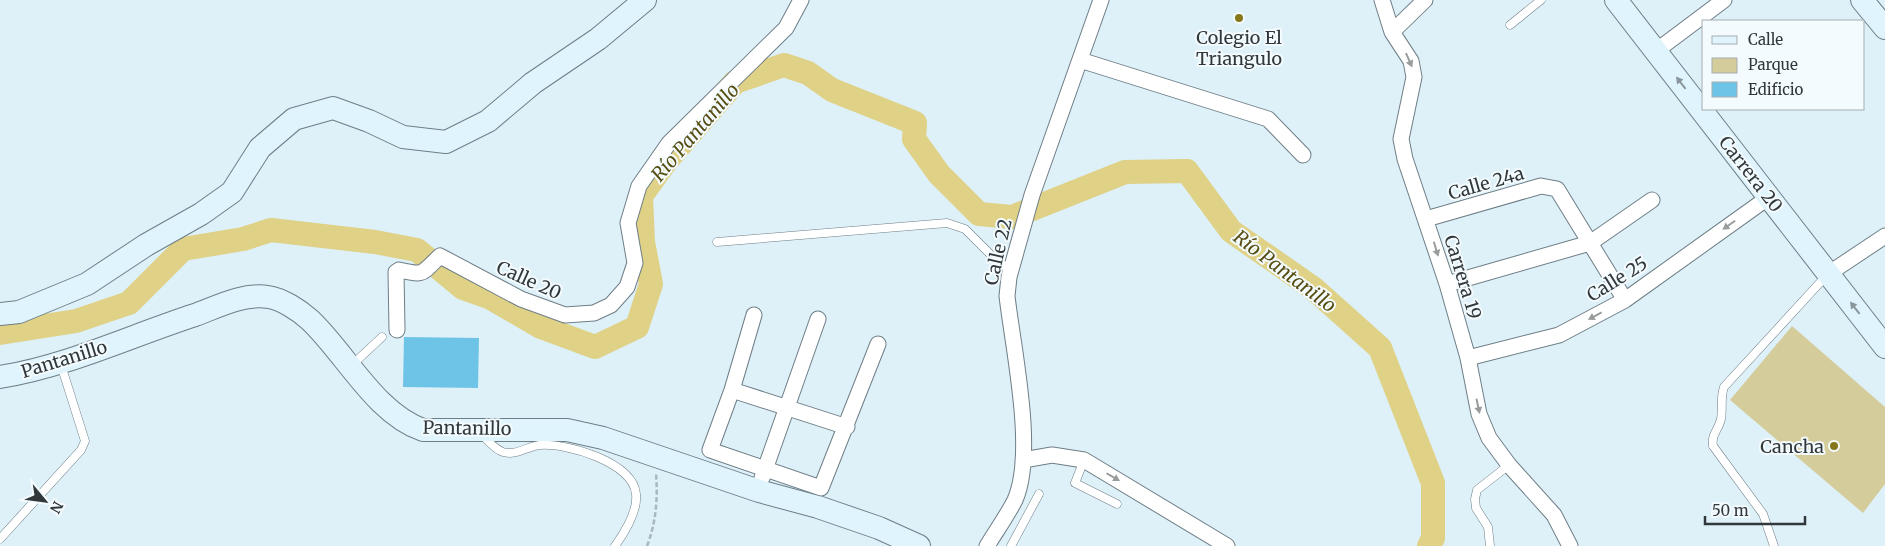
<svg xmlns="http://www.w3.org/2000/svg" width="1885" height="546" font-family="Merriweather,serif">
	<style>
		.green { fill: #d5cc9b }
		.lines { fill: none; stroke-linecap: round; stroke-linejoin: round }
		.river { stroke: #dfd185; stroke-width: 24 }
		.building { fill: #6ec4e7 }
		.lane-casing { stroke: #6e7e86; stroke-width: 9 }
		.street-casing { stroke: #6e7e86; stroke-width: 17 }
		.secondary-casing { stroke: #6e7e86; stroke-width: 24 }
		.path { stroke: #a9b8be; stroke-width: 2.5; stroke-dasharray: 5 2.5; stroke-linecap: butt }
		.lane { stroke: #fff; stroke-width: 8 }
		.street { stroke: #fff; stroke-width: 15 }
		.secondary { stroke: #dff4fd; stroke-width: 22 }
		.oneway { fill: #989c9d }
		.oneway2 { fill: #88969c }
		.poi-dot { fill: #86771b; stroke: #f4fbfe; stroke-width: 2 }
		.labels { text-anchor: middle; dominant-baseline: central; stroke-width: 4; stroke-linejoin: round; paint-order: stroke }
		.poi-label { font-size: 18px; fill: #31383b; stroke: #f4fbfe }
		.street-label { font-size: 18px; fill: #31383b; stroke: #f4fbfe }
		.water-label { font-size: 19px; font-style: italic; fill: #584e14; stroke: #f4fbfe }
	</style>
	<rect width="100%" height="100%" fill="#def0f8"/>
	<path class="green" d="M1792 326 1885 407V484L1863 513 1730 400Z"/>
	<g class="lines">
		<path class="river" d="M0 333 76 321 129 303 183 249 243 239 271 230 375 242 417 250 463 288 491 298 541 327 595 347 637 327 651 284 643 242 641 196 667 160 735 82 784 65 808 73 832 90 915 123 914 139 939 174 979 214 1012 217 1125 172 1187 171 1231 231 1313 288 1380 348 1433 483V538L1429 546"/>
	</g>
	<path class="building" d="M404 337 479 338 478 388 403 387Z"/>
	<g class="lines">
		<g class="lane-casing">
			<path id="lane" d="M1510 25 1541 0
				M717 242 947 223 965 229 993 257 1011 271
				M352 365 382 337
				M482 435C489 441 494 449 503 452 516 456 528 446 540 445 567 443 633 462 636 494 638 511 625 532 615 546
				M1084 460 1075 483 1117 504
				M0 539 81 450 85 441 61 365
				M1011 546 1039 494
				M1490 546 1488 527 1476 508 1475 499 1477 490 1509 465
				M1774 546 1763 514 1713 446C1711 434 1719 429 1721 419 1723 408 1720 398 1724 387L1826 276"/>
		</g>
		<g class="street-casing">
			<path id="street" d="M1382 0 1392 32 1411 61 1414 77 1401 139 1405 159 1447 284 1468 358 1479 414 1489 438 1509 465 1554 515 1570 546
				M1392 32 1425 0
				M1656 51 1724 0
				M1080 60 1268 119 1303 155
				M1426 219 1541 186 1557 189 1625 300
				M1828 274 1885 236
				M1447 284 1590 243 1652 200
				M754 315 732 390 710 450 821 488 878 344
				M397 330 396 272 399 270C425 276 421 274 440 256L521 299 565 315 594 313 611 305 627 287 635 263 628 223 639 186 669 143 786 28 801 0
				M1468 358 1559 335 1625 300 1769 197
				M732 390 847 427
				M1023 460 1052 455 1084 460 1227 546
				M762 478 818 319
				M987 546C996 531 1007 516 1015 500 1036 452 1013 349 1007 296L1009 277 1032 195 1101 0"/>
		</g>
		<g class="secondary-casing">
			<path id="secondary" d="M1616 0 1885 347
				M1862 0 1885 28
				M0 314 19 312 87 284 146 245 201 214 232 192 260 148 294 119 333 108 369 121 403 137 446 142 488 121 533 83 598 39 645 0
				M0 377C68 366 130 336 195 315 217 307 243 293 268 297 282 299 299 310 310 320 346 354 375 413 423 430H567L603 438 759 491 818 507 879 528 919 546"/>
		</g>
		<path class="path" d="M647 546C656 523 658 498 656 474"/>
		<use href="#lane" class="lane"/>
		<use href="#street" class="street"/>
		<use href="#secondary" class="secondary"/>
	</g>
	<defs><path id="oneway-solid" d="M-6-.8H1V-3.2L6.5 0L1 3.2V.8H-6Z" transform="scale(1.25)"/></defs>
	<g class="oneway">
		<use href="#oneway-solid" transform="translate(1409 60) rotate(66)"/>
		<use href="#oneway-solid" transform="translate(1729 225) rotate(145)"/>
		<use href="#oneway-solid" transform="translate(1436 249) rotate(73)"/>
		<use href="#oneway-solid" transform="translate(1595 316) rotate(152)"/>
		<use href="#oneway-solid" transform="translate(1478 406) rotate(78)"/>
		<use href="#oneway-solid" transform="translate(1113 477) rotate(30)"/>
	</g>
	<g class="oneway2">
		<use href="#oneway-solid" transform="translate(1681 83) rotate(-128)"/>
		<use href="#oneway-solid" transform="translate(1855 308) rotate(-128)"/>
	</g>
	<g class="poi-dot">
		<circle cx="1239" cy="18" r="5"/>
		<circle cx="1834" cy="446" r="5"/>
	</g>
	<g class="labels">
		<g class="poi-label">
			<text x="1239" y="37">Colegio El<tspan x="1239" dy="21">Triangulo</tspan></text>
			<text x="1824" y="446" text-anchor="end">Cancha</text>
		</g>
		<g class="street-label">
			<text transform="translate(1751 174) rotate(52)">Carrera 20</text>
			<text transform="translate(1486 183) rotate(-16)">Calle 24a</text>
			<text transform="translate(998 252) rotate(-77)">Calle 22</text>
			<text transform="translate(1463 277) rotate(73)">Carrera 19</text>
			<text transform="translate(1617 279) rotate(-32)">Calle 25</text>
			<text transform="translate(529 280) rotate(24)">Calle 20</text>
			<text transform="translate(64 359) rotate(-17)">Pantanillo</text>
			<text transform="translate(467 428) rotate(1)">Pantanillo</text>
		</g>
		<g class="water-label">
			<text transform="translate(695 132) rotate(-49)">Río Pantanillo</text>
			<text transform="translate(1285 271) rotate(37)">Río Pantanillo</text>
		</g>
	</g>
	<rect x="1702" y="20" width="162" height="90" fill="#f4fbfe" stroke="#a6adb0"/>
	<rect x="1712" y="36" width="25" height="8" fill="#dff4fd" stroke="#a6adb0"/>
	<text x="1748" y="45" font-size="15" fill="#31383b">Calle</text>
	<rect x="1712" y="58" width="25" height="15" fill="#d5cc9b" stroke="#a6adb0"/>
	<text x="1748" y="70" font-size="15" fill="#31383b">Parque</text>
	<rect x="1712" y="82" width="25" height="15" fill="#6ec4e7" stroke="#a6adb0"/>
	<text x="1748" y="95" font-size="15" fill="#31383b">Edificio</text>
	<g transform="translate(45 501) rotate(119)" stroke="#f4fbfe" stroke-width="4" paint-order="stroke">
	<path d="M0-4L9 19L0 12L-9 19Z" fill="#31383b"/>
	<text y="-8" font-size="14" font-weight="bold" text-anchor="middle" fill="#31383b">N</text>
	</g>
	<path d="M1705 516v8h100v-8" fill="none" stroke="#31383b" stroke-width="2.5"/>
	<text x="1712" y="516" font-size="15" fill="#31383b" stroke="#f4fbfe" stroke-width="4" paint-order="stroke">50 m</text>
</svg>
